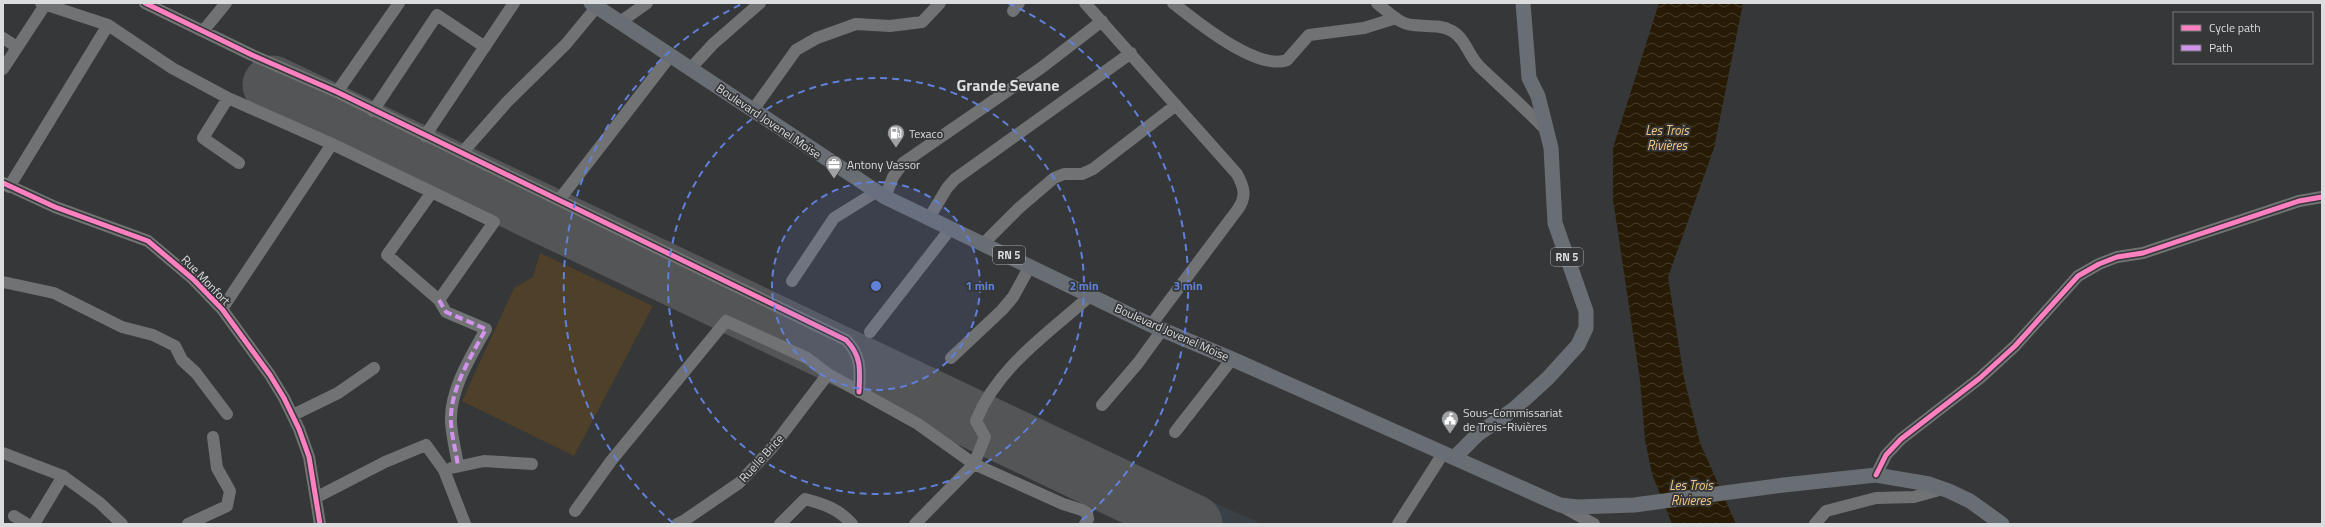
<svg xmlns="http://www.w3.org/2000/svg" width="2325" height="527" font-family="'Titillium Web',sans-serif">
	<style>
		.built { fill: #394146 }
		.pitch { fill: #4e4029 }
		.water { fill: url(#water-waves) }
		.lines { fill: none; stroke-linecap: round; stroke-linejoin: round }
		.runway { stroke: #545556; stroke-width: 59 }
		.minor { stroke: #717273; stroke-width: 12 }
		.major { stroke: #696e74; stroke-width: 15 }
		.quiet { stroke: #d193ec; stroke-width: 4; stroke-dasharray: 8 4; stroke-linecap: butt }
		.cycleway-casing { stroke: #353739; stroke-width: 8 }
		.cycleway { stroke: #ff80c0; stroke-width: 5 }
		.ring { fill: none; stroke: #6080da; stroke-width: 2; stroke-dasharray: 7 5 }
		.labels { text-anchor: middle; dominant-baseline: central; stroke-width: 3.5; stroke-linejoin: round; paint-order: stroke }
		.shield { fill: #353739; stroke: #a9aaac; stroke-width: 1 }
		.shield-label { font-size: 11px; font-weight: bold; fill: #dbdcde }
		.street-label { font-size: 12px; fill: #dbdcde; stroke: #353739 }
		.poi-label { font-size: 12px; fill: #dbdcde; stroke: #353739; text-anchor: start }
		.water-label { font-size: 13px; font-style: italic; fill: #f4c77d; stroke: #353739 }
		.district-label { font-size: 16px; font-weight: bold; fill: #dbdcde; stroke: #353739 }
		.centre { fill: #6080da; stroke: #353739; stroke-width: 2 }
		.ring-label { font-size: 12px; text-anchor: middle; font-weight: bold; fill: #6080da; stroke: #353739; stroke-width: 3.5; stroke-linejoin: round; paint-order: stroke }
	</style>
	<defs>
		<pattern id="water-waves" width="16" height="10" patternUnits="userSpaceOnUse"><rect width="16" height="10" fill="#271b05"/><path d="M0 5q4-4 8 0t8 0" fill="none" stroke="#463c29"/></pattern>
	</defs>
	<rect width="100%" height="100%" fill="#363738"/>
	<path class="built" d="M281 61 932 374 1262 524H1150L948 425 551 243 337 142 256 102Z"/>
	<path class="pitch" d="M540 253 653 306 574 456 462 401 514 288 533 277Z"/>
	<path class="water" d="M1659 3H1743L1714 148 1668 277 1684 378 1700 443 1736 524H1672L1652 474 1645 440 1640 380 1613 199V148Z"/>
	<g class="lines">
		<path class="runway" d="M272 85 1193 524"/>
		<path class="minor" d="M41 3 108 25 172 68 228 98 332 144 222 309
			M145 3 252 55 337 92 846 340C862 356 860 371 859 392
			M1085 3 1237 174C1244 187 1247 196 1238 209L1151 325
			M1173 3C1197 22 1257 71 1287 60L1309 35 1364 28 1396 18
			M1377 3C1388 12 1399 24 1413 25 1427 27 1439 24 1452 31 1466 39 1469 57 1480 67 1502 88 1525 108 1546 130
			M1013 11 1019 3
			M620 22 647 3
			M204 30 226 3
			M3 38 17 47
			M691 68 713 44 760 3
			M3 69 45 5
			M337 92 399 3
			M228 98 203 138 239 163
			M753 110 796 50 817 38 856 24 890 26 922 22 940 3
			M373 111 437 15 485 47
			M425 136 514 3
			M332 144 494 222 439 300
			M462 153 507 102 566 44 600 3
			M3 183 55 207 148 241 193 279 222 309 270 375 284 398 299 429 309 457 320 524
			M9 187 108 25
			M432 192 387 255 439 300 446 312 486 329C471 356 449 391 451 423 452 437 456 452 458 466
			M885 197 893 177 903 163 1041 68 1102 21
			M559 200 671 55
			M929 218 947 188 955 179 1131 53
			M984 243 1019 208 1054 178 1064 174H1082L1093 169 1176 105
			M792 281 834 218 876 192
			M3 282 54 293 122 327 153 335 175 346 182 360 196 373 227 414
			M870 332 951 228
			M951 358 1002 310 1013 297 1030 266
			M1102 405 1138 363 1162 330
			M293 415 338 393 374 368
			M1175 432 1232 359
			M3 453 63 476 100 503 122 524
			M451 468 484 461 532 464
			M1876 475 1886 455 1901 439 1980 378 2015 346 2078 276 2099 264 2117 257 2143 253 2299 201 2322 197
			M317 497 385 462 426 445 444 470 465 524
			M1563 507 1594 524
			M575 511 611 461 726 321 807 358 828 374 918 424 974 464 915 524
			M14 516 27 524
			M34 524 63 476
			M188 524 227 506 230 491 217 468 213 437
			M677 524 685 520 739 483 771 449 828 374
			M780 524 805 499C824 504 839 509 852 524
			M1085 524 1088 519 1087 513 1082 510 1063 504 974 464 985 437 976 421C997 367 1049 333 1091 295
			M1398 524 1444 452
			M1815 524 1826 511 1876 498 1914 497 1943 489"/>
		<path class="major" d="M591 3 885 197 1151 325 1232 359 1560 505 1577 507 1634 505 1784 485 1876 475 1929 484 1949 491 1970 501 2002 524
			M1455 457 1478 434 1514 409 1548 378 1578 345 1586 328V311L1555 223 1551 148 1538 96 1529 78 1523 3"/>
		<path class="quiet" d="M439 300 446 312 486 329C471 356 449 391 451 423 452 437 456 452 458 466"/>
		<g class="cycleway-casing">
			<path id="cycleway" d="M145 3 252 55 337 92 846 340C862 356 860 371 859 392
				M3 183 55 207 148 241 193 279 222 309 270 375 284 398 299 429 309 457 320 524
				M1876 475 1886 455 1901 439 1980 378 2015 346 2078 276 2099 264 2117 257 2143 253 2299 201 2322 197"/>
		</g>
		<use href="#cycleway" class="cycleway"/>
	</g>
	<circle cx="876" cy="286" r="104" fill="#6080da" fill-opacity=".12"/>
	<g class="ring">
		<circle cx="876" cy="286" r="104"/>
		<circle cx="876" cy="286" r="208"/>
		<path d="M673 523A312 312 0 0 1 744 3M1008 3A312 312 0 0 1 1079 523"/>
	</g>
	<defs>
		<g id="fuel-pin" transform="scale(0.9)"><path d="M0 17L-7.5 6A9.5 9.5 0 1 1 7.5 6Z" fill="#a1a2a4" stroke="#353739"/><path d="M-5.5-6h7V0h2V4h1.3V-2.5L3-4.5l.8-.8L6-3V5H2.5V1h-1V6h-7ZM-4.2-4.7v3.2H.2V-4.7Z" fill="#fff"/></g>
		<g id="office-pin" transform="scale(0.9)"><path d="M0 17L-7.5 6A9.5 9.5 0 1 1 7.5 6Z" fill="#a1a2a4" stroke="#353739"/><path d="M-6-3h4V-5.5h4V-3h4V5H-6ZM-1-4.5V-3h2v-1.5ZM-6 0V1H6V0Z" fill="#fff"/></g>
		<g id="civic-pin" transform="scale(0.9)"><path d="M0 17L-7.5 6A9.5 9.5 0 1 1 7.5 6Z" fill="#a1a2a4" stroke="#353739"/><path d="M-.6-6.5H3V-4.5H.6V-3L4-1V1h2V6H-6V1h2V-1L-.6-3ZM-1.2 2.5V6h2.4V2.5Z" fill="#fff"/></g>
	</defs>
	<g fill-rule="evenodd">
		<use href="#fuel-pin" x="896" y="133"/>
		<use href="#office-pin" x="834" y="164"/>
		<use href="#civic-pin" x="1450" y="419"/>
	</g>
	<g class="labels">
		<g class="shield">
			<rect x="993" y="246" width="32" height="18" rx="3"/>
			<rect x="1551" y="248" width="32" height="18" rx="3"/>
		</g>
		<g class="shield-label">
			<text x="1009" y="255">RN 5</text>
			<text x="1567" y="257">RN 5</text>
		</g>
		<g class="street-label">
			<text transform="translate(769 121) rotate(34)">Boulevard Jovenel Moïse</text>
			<text transform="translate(206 280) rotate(46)">Rue Monfort</text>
			<text transform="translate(1172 332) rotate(24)">Boulevard Jovenel Moïse</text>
			<text transform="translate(761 458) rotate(-48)">Ruelle Brice</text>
		</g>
		<g class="poi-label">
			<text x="909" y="133">Texaco</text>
			<text x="847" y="164">Antony Vassor</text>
			<text x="1463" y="412">Sous-Commissariat<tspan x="1463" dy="14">de Trois-Rivières</tspan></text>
		</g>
		<g class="water-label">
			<text x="1667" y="130">Les Trois<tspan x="1667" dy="15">Rivières</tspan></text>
			<text x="1691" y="485">Les Trois<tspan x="1691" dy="15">Rivieres</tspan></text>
		</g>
		<g class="district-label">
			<text x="1008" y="85">Grande Sevane</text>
		</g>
	</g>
	<circle cx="876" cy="286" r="6" class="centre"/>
	<g class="ring-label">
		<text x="980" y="290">1 min</text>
		<text x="1084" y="290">2 min</text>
		<text x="1188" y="290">3 min</text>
	</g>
	<rect width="2325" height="527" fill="none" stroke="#dbdcde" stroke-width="8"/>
	<rect x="2173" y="12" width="140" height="52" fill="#353739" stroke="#77797b"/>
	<rect x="2181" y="25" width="20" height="6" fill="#ff80c0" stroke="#77797b"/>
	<text x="2209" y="32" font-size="12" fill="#dbdcde">Cycle path</text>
	<rect x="2181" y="45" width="20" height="6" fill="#d193ec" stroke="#77797b"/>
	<text x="2209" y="52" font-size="12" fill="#dbdcde">Path</text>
</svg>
